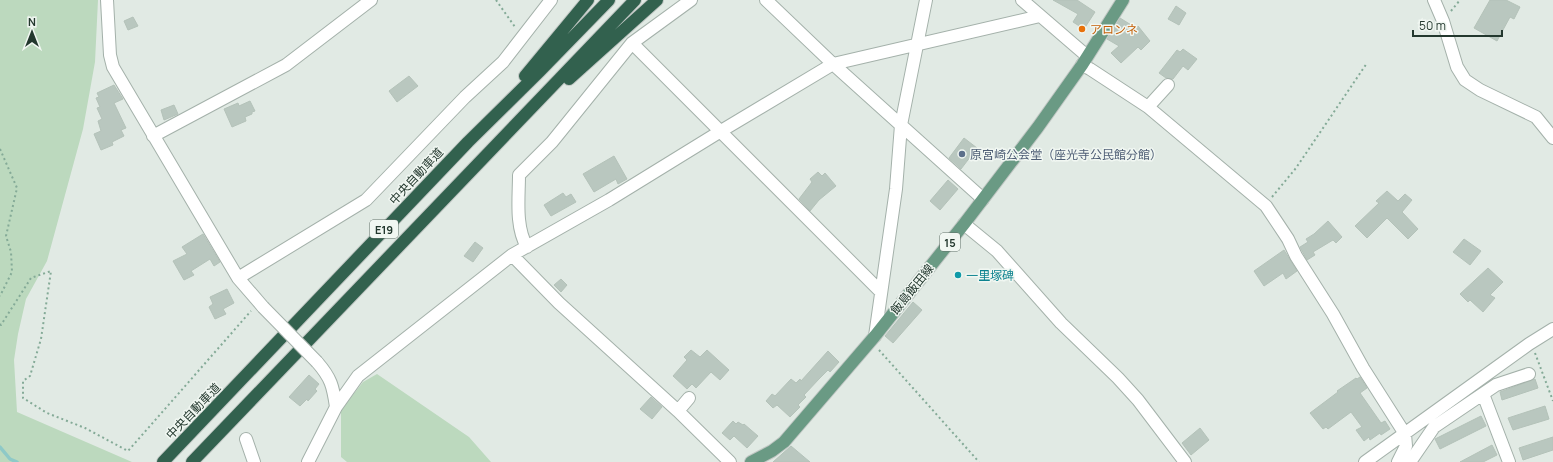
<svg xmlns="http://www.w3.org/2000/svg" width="1553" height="462" font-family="Manrope,'Noto Sans JP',sans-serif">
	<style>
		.green { fill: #bcd9be }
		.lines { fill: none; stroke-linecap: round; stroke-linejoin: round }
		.stream { stroke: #8ec9c7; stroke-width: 3.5 }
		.building { fill: #b9c7bf; stroke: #b4c2b9 }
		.minor-casing { stroke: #a4b1aa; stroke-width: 14 }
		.major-casing { stroke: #c1c7c4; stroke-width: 14 }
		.highway-casing { stroke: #c1c7c4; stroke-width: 14 }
		.path { stroke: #84aa97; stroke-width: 2; stroke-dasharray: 2 3; stroke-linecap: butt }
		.minor { stroke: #fff; stroke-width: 12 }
		.major { stroke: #6a9a84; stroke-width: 12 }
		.highway { stroke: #32614e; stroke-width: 12 }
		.minor-bridge-casing { stroke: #a4b1aa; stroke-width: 14; stroke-linecap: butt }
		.minor-bridge { stroke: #fff; stroke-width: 12 }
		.food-dot { fill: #e8710a; stroke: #f1f7f2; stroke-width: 1.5 }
		.service-dot { fill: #5c6f8a; stroke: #f1f7f2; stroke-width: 1.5 }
		.culture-dot { fill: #0f9aa8; stroke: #f1f7f2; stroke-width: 1.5 }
		.labels { text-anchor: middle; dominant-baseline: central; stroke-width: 3; stroke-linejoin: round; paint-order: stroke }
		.shield { fill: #f1f7f2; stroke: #617169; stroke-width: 1 }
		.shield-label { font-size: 11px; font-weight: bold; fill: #23382e }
		.food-label { font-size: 12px; fill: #c56008; stroke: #f1f7f2; text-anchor: start }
		.service-label { font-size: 12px; fill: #4e5e75; stroke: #f1f7f2; text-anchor: start }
		.street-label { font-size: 12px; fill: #23382e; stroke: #f1f7f2 }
		.culture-label { font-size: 12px; fill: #0d838f; stroke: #f1f7f2; text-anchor: start }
	</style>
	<rect width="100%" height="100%" fill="#e1eae4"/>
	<path class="green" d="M0 0H98L95 62 83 129 47 261 26 299 18 334 14 360 17 412 132 462H0Z
		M377 374 469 437 491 462H347L341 457V410L363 382Z"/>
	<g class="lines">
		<path class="stream" d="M0 447 10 459 17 462"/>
	</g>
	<path class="building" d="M1053 0H1077L1095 12 1084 29 1073 22 1078 14Z
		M1490 0H1506L1520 7 1514 19 1510 17 1497 41 1474 28Z
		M1176 6 1186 13 1179 25 1168 19Z
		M133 17 138 26 128 30 124 21Z
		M1120 18 1136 28 1138 26 1150 41 1141 50 1138 47 1121 63 1111 53 1119 46 1107 39Z
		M1183 49 1197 59 1188 70 1183 66 1173 79 1166 78 1159 73 1177 50 1180 52Z
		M409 76 418 86 397 102 389 91Z
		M114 85 123 99 114 103 126 128 121 130 124 136 112 142 113 145 101 150 94 134 101 131 98 121 102 119 97 108 100 107 96 98 99 97 97 93Z
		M250 101 255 111 252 112V114L245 117 246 121 232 127 224 109 238 103 239 106Z
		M174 105 178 114 164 120 161 110Z
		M964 138 977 148 961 169 949 158Z
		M614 156 627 179 618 184 616 179 594 192 583 174Z
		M818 172 822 176 825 173 836 186 819 200 810 211 799 199 812 182 810 179Z
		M948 180 958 189 940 210 930 201Z
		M1387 191 1398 201 1405 194 1412 200 1402 212 1418 229 1408 239 1387 218 1367 238 1355 226 1379 203 1376 201Z
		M563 193 566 197 571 194 576 202 551 216 544 205Z
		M1328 221 1342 237 1336 243 1333 240 1313 252 1315 255 1307 260 1300 247 1308 242 1306 239 1314 234Z
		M203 234 220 262 214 266 210 259 191 271 194 275 184 280 173 261 187 254 182 247Z
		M1464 239 1481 251 1470 265 1453 252Z
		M475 242 483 248 473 262 464 256Z
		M1284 250 1297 271 1286 279 1283 273 1264 286 1254 271Z
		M1488 268 1503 282 1490 295 1495 298 1483 312 1470 300 1468 302 1460 294Z
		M561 279 567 285 561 292 554 285Z
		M227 289 234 303 223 309 226 314 215 319 209 307 213 304 210 297Z
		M913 302 922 310 893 343 885 336Z
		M691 350 700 357 707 350 729 370 720 380 711 372 696 388 692 384 687 389 673 376 687 360 684 357Z
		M828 351 839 362 830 372 828 370 819 379 804 395 806 397 798 405 800 407 790 417 777 405 773 408 766 401 772 394 775 396 791 379 796 383 800 379 801 381Z
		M309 375 319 384 315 389 317 391 308 401 307 399 300 406 289 397Z
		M1360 377 1367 388 1360 393 1381 423 1385 421 1390 429 1381 435 1380 433 1370 440 1369 437 1364 441 1356 430 1362 427 1351 412 1328 429 1326 427 1323 429 1310 413 1338 392 1337 391 1356 378 1357 379Z
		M1535 379 1538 388 1502 400 1500 392Z
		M651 397 662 407 652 419 640 409Z
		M1545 406 1549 419 1513 430 1508 418Z
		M1481 416 1486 426 1440 449 1435 439Z
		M733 421 736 424 738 422 743 425 744 424 758 436 747 448 734 436 730 440 722 433Z
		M1200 428 1209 440 1191 455 1182 443Z
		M1553 437V450L1523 460 1519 448Z
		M1492 445 1497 455 1483 462H1460Z
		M791 446 810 462H773Z"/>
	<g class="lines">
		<g class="minor-casing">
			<path id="minor" d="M107 0 110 55 113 67 238 278 263 307
				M766 0 833 64 983 199
				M1022 0 1087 56
				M1434 0 1443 21 1457 67 1465 80 1480 90 1536 117 1553 138
				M632 43 881 292
				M1082 65 1090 69 1148 107 1266 206 1288 239 1296 256 1333 314 1363 368 1405 434 1406 446 1398 462
				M1148 107 1168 85
				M153 136 286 65 371 0
				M964 224 997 251 1061 323 1118 378 1138 400 1185 462
				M527 247C515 226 519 198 519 175L552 142 632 43 691 0
				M512 255 559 303 678 411 730 462
				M238 278 366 200 465 97 503 62 551 0
				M875 336 896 189 901 125 926 0
				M317 362C331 378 333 386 336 407
				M1483 394 1509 462
				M678 411 689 398
				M246 439 254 462
				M308 462 336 407 358 376 512 255 609 200 721 131 833 64 1040 16
				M1365 462 1529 344 1553 329
				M1410 462 1434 427 1496 385 1529 374"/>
		</g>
		<g class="major-casing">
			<path id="major" d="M751 462 772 451 784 442 875 336 964 224 1038 127 1082 65 1123 0"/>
		</g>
		<g class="highway-casing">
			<path id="highway" d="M525 76 588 0
				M569 79 657 0
				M163 462 468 142 540 71 609 0
				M192 462 635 0"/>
		</g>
		<path class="path" d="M496 0 515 27
			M1451 11 1460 0
			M0 149 17 188 6 236 11 252 12 272 0 296
			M1272 197 1296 168 1367 63
			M0 324 1 325 31 278 51 271 41 339 30 376 23 381V398L47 413 85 428 128 451 251 311
			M879 350 979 462
			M1535 353 1553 401"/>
		<use href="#minor" class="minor"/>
		<use href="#major" class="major"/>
		<use href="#highway" class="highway"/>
		<g class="minor-bridge-casing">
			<path id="minor-bridge" d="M263 307 317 362"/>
		</g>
		<use href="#minor-bridge" class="minor-bridge"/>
	</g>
	<circle class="food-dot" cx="1082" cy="29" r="4"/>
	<circle class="service-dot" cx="962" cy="154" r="4"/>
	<circle class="culture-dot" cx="958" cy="275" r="4"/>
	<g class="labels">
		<g class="shield">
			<rect x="370" y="220" width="28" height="18" rx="3"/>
			<rect x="940" y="233" width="20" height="18" rx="3"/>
		</g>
		<g class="shield-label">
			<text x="384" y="229">E19</text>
			<text x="950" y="242">15</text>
		</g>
		<g class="food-label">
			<text x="1090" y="29">アロンネ</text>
		</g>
		<g class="service-label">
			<text x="970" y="154">原宮崎公会堂（座光寺公民館分館）</text>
		</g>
		<g class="street-label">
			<text transform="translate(416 176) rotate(-47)">中央自動車道</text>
			<text transform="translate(912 289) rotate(-51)">飯島飯田線</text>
			<text transform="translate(193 411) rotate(-46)">中央自動車道</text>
		</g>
		<g class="culture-label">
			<text x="966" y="275">一里塚碑</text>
		</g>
	</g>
	<g transform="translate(32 32)" stroke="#f1f7f2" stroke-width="3" paint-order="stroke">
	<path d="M0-3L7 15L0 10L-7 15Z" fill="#23382e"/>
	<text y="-6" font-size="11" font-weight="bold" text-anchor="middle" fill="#23382e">N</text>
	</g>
	<path d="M1413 30v6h89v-6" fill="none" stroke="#23382e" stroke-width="2"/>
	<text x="1419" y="30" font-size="12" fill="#23382e" stroke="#f1f7f2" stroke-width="3" paint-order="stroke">50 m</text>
</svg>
